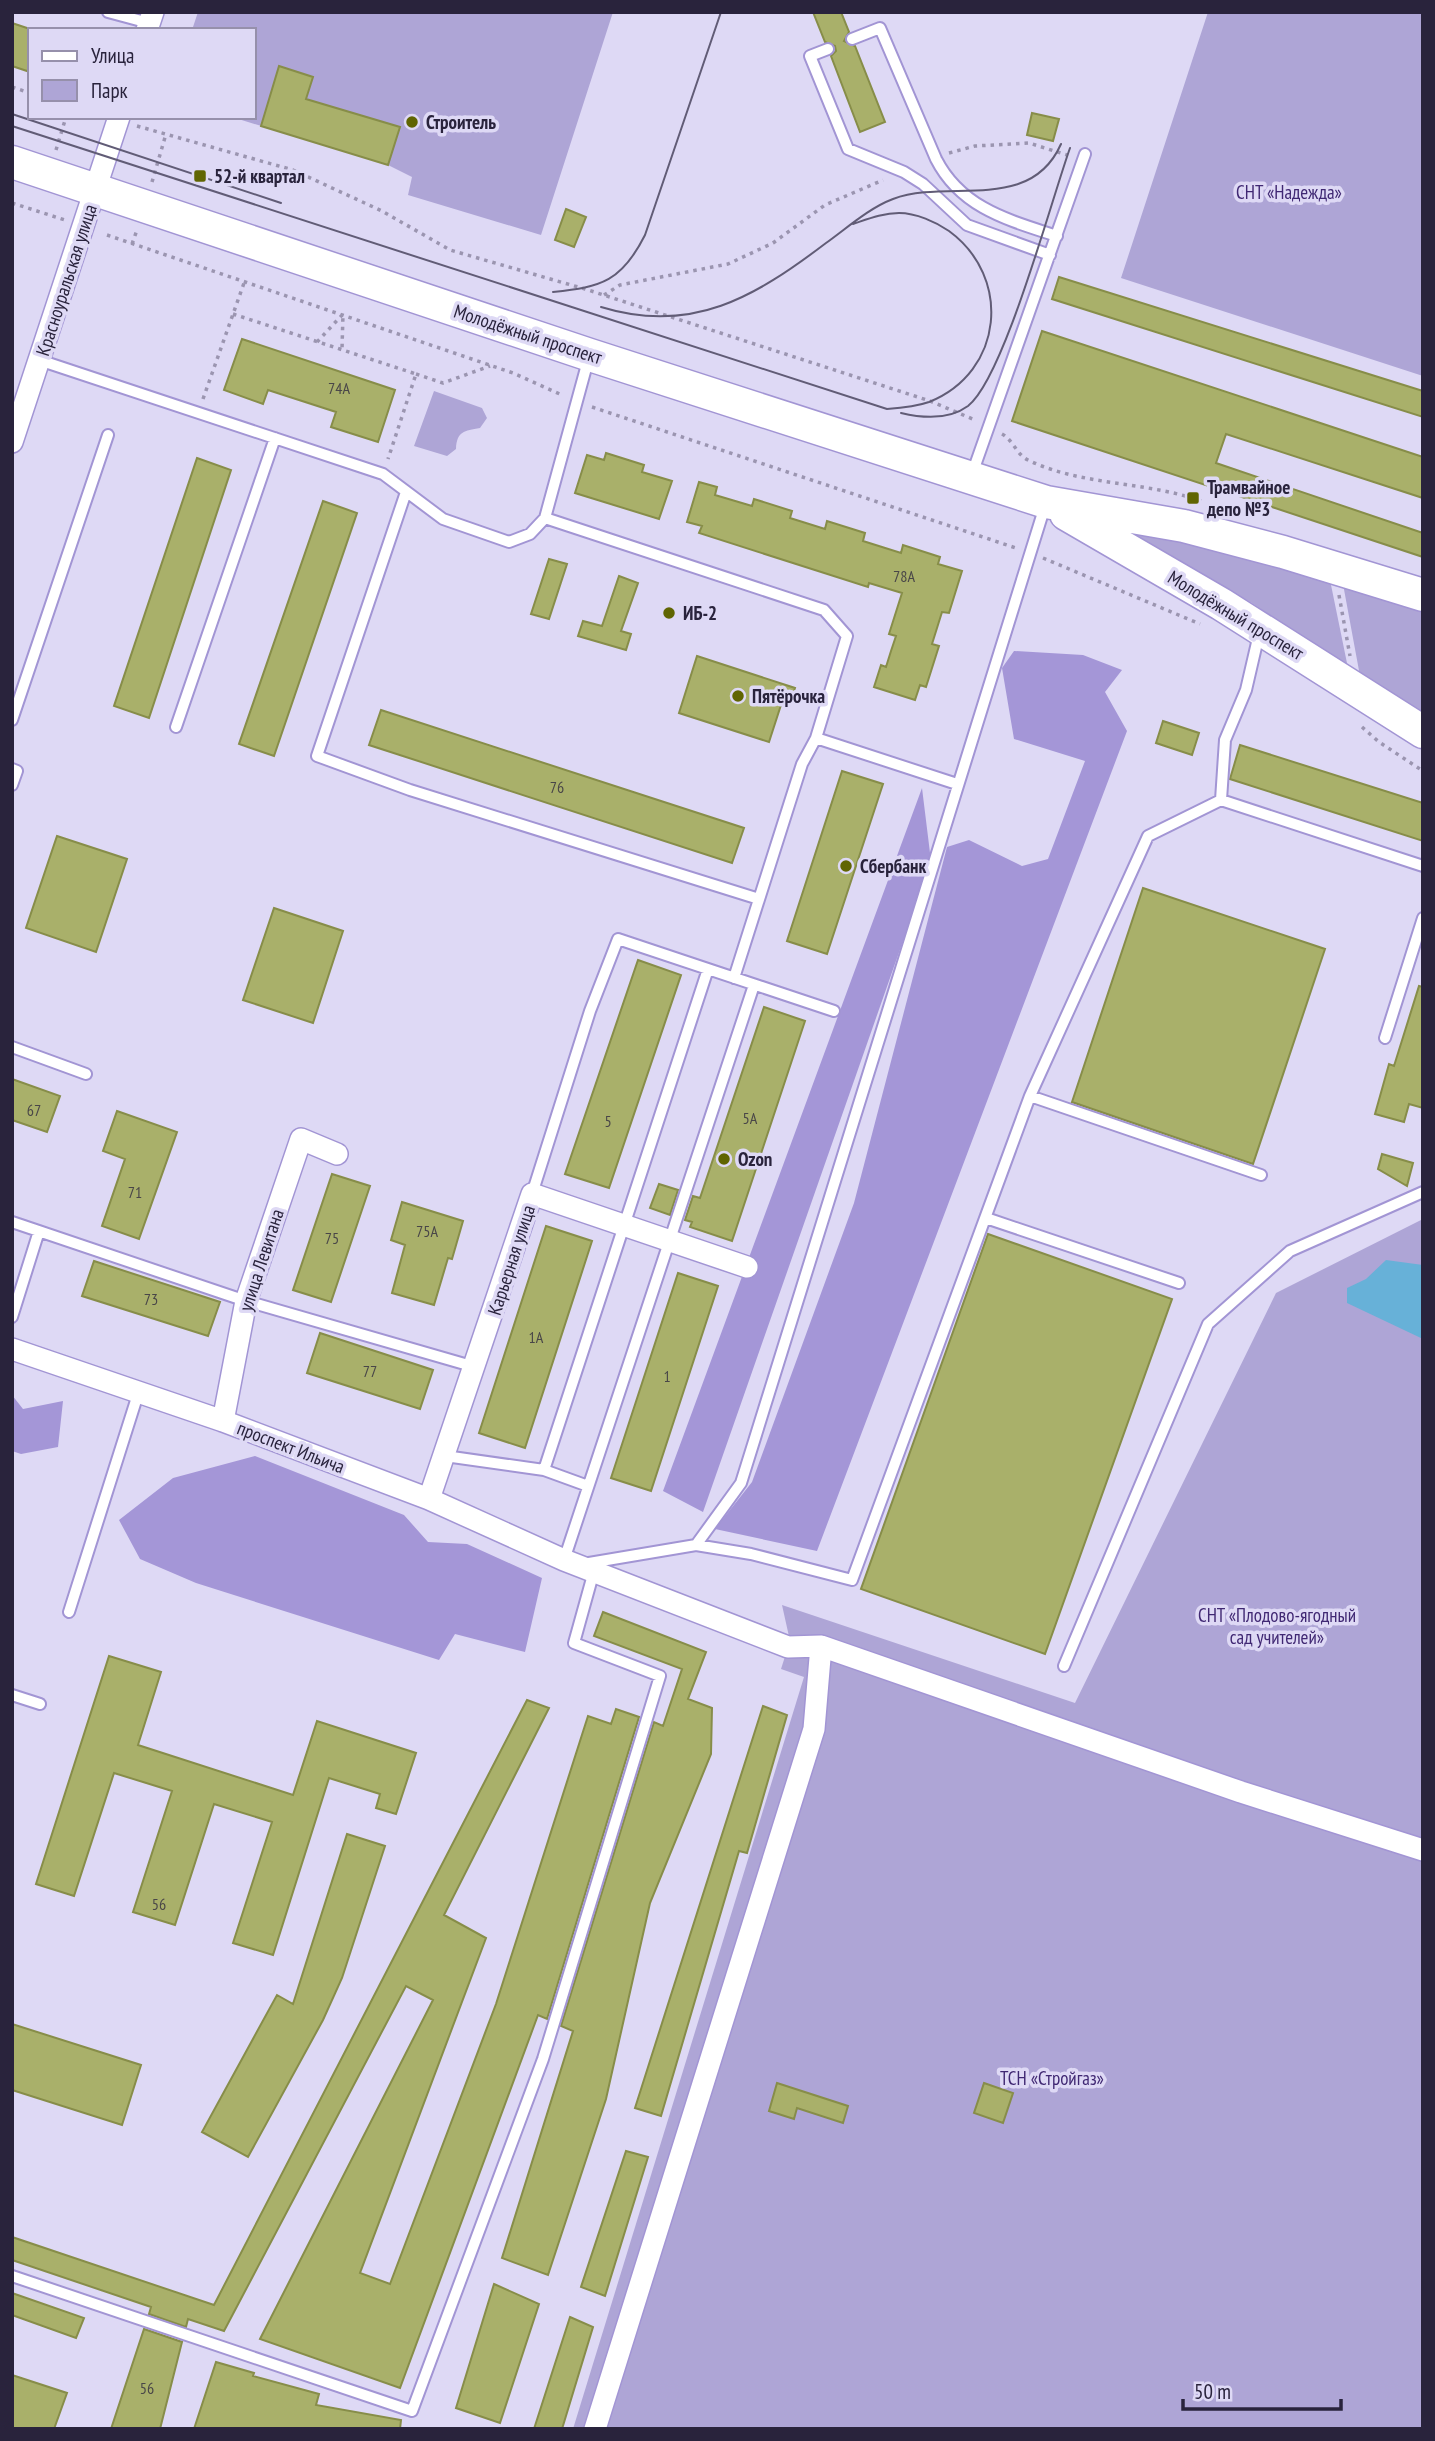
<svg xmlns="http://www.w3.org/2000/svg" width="1435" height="2441" font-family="'PT Sans Narrow',sans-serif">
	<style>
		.green { fill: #aea5d6 }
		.forest { fill: #a496d7 }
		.water { fill: #67b1d8 }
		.building { fill: #a9b06a; stroke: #878d49; stroke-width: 2 }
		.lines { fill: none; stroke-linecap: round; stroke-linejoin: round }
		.service-casing { stroke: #a295d4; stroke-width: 14 }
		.minor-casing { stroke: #a295d4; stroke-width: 24 }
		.primary-casing { stroke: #a295d4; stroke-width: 35 }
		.path { stroke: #9b95b0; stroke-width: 3.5; stroke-dasharray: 3.5 5; stroke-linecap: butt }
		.service { stroke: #fff; stroke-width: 10 }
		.minor { stroke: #fff; stroke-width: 21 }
		.primary { stroke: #fff; stroke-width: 32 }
		.tram { stroke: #615c76; stroke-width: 2 }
		.poi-dot { fill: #606502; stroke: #ded9f5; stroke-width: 2.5 }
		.labels { text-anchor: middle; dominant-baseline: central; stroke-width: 7; stroke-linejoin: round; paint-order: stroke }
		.number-label { font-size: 16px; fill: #494648 }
		.poi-label { font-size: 19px; font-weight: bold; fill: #29233c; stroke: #ded9f5; text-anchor: start }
		.park-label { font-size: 19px; fill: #402873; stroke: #ded9f5 }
		.street-label { font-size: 19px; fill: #29233c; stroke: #ded9f5 }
	</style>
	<rect width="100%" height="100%" fill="#ded9f5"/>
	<path class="green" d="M198 12H613L541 235 408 195 412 177 388 165 232 117H254V30H192Z
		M1208 12H1423V376L1121 278Z
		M434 391 482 408 487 418 480 428C464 431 457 431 456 449L447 456 414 446Z
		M1088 516 1330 580 1348 668 1252 603 1170 557Z
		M1343 584 1423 609V716L1360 676Z
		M1423 1219V2429H573L804 1677 781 1669 790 1641 782 1605 1075 1703 1276 1293Z"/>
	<path class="forest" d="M1014 651 1083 655 1122 670 1105 692 1127 731 817 1551 715 1529 752 1482 854 1203 947 847 969 840 1022 866 1048 859 1085 761 1014 739 1002 668Z
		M922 788 931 861 703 1512 663 1491Z
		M12 1395 23 1409 63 1401 58 1447 21 1454 12 1451Z
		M255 1456 404 1515 428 1542 467 1544 542 1578 525 1652 455 1634 439 1660 196 1583 140 1559 119 1520 173 1478Z"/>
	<path class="water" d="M1386 1260 1423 1265V1339L1347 1303V1288L1366 1279Z"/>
	<path class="building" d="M813 12H841L849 32 844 41 855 46 885 122 860 132 831 56 836 51 835 46 825 42Z
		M12 23 30 29V72L12 66Z
		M279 66 313 77 306 99 400 127 388 165 261 126Z
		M1032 113 1059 119 1053 141 1027 135Z
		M566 209 586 217 574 247 555 240Z
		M1059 277 1423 391V417L1052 299Z
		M1042 331 1423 457V498L1226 434 1216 463 1423 533V557L1012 421Z
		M242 339 395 390 378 442 331 427 336 412 268 390 263 404 224 390Z
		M606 453 644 465 642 472 672 481 659 519 575 493 587 455 604 460Z
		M197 458 231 470 149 718 114 706Z
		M699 482 717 487 715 495 752 506 754 499 792 511 790 518 825 529 827 521 865 533 863 541 901 553 903 545 940 557 938 564 962 571 949 613 942 612 932 644 939 646 926 687 920 685 915 700 874 687 881 665 886 667 891 651 896 636 889 634 902 593 869 583 868 587 699 533 702 526 687 522Z
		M323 501 357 513 274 756 239 744Z
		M549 559 567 564 549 619 531 614Z
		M619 576 638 583 621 631 631 634 626 650 578 636 583 621 602 626Z
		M697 656 795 688 789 707 781 705 769 742 679 713Z
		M381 710 744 828 732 863 369 745Z
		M1163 721 1199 733 1192 755 1156 743Z
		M1240 745 1423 803V841L1230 779Z
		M842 771 883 784 827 954 787 941Z
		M57 836 127 859 96 952 26 928Z
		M1143 888 1325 949 1253 1164 1072 1102Z
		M274 908 343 931 313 1023 243 1000Z
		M638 960 681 975 609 1188 565 1174Z
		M1419 986 1423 987V1108L1409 1104 1404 1122 1375 1114 1389 1064 1394 1066Z
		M764 1007 805 1021 732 1241 690 1227 692 1222 685 1220 693 1196 700 1198Z
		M12 1079 60 1096 47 1132 12 1120Z
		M117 1111 177 1132 139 1239 102 1226 125 1159 103 1151Z
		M1382 1154 1413 1163 1407 1186 1378 1169Z
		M332 1174 370 1186 331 1302 293 1290Z
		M659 1184 678 1190 670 1215 650 1208Z
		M402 1202 463 1221 452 1259 448 1258 434 1305 392 1293 405 1245 391 1240Z
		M546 1226 592 1241 525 1448 479 1433Z
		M988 1234 1172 1299 1045 1654 861 1589Z
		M94 1261 220 1302 208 1336 82 1296Z
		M678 1273 718 1286 651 1491 611 1478Z
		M320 1333 433 1370 420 1409 307 1373Z
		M603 1612 706 1652 688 1699 712 1708 711 1754 650 1903 606 2099 548 2275 502 2258 573 2031 561 2026 654 1722 663 1726 682 1669 594 1636Z
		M109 1656 161 1672 138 1745 293 1795 317 1721 416 1753 396 1814 376 1808 380 1794 329 1778 273 1955 233 1943 272 1822 214 1804 175 1925 133 1912 172 1791 114 1773 74 1896 36 1884Z
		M527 1700 549 1708 444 1915 486 1938 360 2273 390 2284 496 2004 588 1716 611 1724 616 1709 639 1717 547 2019 538 2015 400 2388 260 2339 433 2000 406 1986 224 2331 188 2319 186 2327 149 2314 151 2307 12 2260V2237L214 2305Z
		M763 1706 787 1715 747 1853 739 1851 661 2116 635 2108Z
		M347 1834 385 1846 342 1978 323 2020 248 2157 202 2132 277 1995 293 2004Z
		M12 2024 141 2065 122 2125 12 2090Z
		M777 2083 848 2106 843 2123 797 2108 794 2119 769 2111Z
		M984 2083 1013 2093 1003 2123 974 2113Z
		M626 2151 648 2157 605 2296 581 2287Z
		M494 2284 539 2304 500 2423 456 2408Z
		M12 2293 84 2318 76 2338 12 2315Z
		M570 2317 593 2327 562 2429H534Z
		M144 2329 182 2342 160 2429H111Z
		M216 2362 254 2373 253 2376 319 2394 316 2405 401 2420 400 2429H194Z
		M12 2375 67 2393 54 2429H12Z"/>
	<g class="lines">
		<g class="service-casing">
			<path id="service" d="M108 12 149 23
				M852 39 880 28 936 159C961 208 1008 220 1057 236
				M828 49 810 56 848 149 904 172 923 184 967 225 1050 255
				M39 360 383 474 443 519 509 542 530 534 545 518 589 357
				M972 474 1085 154
				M406 492 317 756 410 790 759 899
				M545 518 824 610 847 636 816 738 957 784
				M12 720 108 435
				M176 727 275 438
				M12 769 17 771 12 785
				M1221 800 1225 740 1246 690 1259 634
				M734 978 802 764 816 738
				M1385 1038 1423 918
				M12 1047 86 1074
				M1030 1096 1261 1175
				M532 1194 590 1011 618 939 834 1011
				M986 1218 1179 1283
				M12 1222 246 1301 475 1367
				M12 1317 39 1231
				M445 1456 544 1470
				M588 1486 544 1470 708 969
				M696 1545 741 1483 1045 506
				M564 1560 754 985
				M583 1564 696 1545 751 1554 852 1580 1030 1096 1148 836 1221 800 1423 866
				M69 1612 139 1391
				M1064 1666 1208 1324 1290 1251 1423 1192
				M12 1695 40 1704
				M12 2276 412 2411 543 2059 660 1676 574 1643 594 1571"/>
		</g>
		<g class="minor-casing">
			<path id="minor" d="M147 30 153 12
				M12 442 119 117
				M12 1349 223 1421 429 1499 564 1560 788 1647 821 1646 1241 1792 1423 1850
				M223 1421 246 1301 301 1139 337 1154
				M429 1499 532 1194 747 1267
				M595 2429 814 1729 821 1646"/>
		</g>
		<g class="primary-casing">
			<path id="primary" d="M12 162 590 355 1046 502 1184 526 1283 552 1423 595
				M1066 514 1221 604 1423 732"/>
		</g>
		<path class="path" d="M12 87 30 93
			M137 126 293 170 382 211 450 250 585 289 930 401 975 420
			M56 150 66 117
			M949 153 975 146 1029 143 1067 155
			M152 182 166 134
			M12 203 65 220
			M107 235 513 373 562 395
			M132 244 137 230
			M604 295 620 285 728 264 773 243 825 205 883 180
			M233 314 416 374 388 459
			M317 342 343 314 342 349
			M416 374 443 383 490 366
			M203 399 244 283
			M592 407 1016 548
			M1002 434C1013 440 1017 455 1028 460 1081 486 1146 481 1201 501
			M1043 558 1200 624
			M1339 595 1350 656
			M1362 727 1379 742 1423 771"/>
		<use href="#service" class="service"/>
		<use href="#minor" class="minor"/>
		<use href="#primary" class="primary"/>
		<path class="tram" d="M12 114 281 203
			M12 126 887 409C901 408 915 407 929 402 1004 372 1012 277 949 231 936 222 916 213 899 213 883 213 868 219 853 224
			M553 292C602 287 622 281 645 235L721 12
			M601 307C692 335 755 297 826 243 847 228 869 208 893 199 949 178 1030 214 1061 144
			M901 413C922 418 949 420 968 406 1004 378 1051 201 1070 148"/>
	</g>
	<g class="poi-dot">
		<circle cx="412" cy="122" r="7"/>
		<rect x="193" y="169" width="14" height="14" rx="3.5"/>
		<rect x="1186" y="491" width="14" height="14" rx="3.5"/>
		<circle cx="669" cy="613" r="7"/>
		<circle cx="738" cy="696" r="7"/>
		<circle cx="846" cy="866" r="7"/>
		<circle cx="724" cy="1159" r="7"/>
	</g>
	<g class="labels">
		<g class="number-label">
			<text x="339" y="388">74А</text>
			<text x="904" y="576">78А</text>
			<text x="557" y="787">76</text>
			<text x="34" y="1110">67</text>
			<text x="750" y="1118">5А</text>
			<text x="608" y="1121">5</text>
			<text x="135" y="1192">71</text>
			<text x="427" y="1231">75А</text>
			<text x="332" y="1238">75</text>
			<text x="151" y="1299">73</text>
			<text x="536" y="1337">1А</text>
			<text x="370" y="1371">77</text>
			<text x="667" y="1376">1</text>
			<text x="159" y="1904">56</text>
			<text x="147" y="2388">56</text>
		</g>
		<g class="poi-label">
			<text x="426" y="122">Строитель</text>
			<text x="214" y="176">52-й квартал</text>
			<text x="1207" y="487">Трамвайное<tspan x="1207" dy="22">депо №3</tspan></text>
			<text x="683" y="613">ИБ-2</text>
			<text x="752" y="696">Пятёрочка</text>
			<text x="860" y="866">Сбербанк</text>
			<text x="738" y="1159">Ozon</text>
		</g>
		<g class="park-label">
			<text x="1289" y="192">СНТ «Надежда»</text>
			<text x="1277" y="1615">СНТ «Плодово-ягодный<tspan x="1277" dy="22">сад учителей»</tspan></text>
			<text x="1052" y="2078">ТСН «Стройгаз»</text>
		</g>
		<g class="street-label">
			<text transform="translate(66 280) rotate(-72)">Красноуральская улица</text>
			<text transform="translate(528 334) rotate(18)">Молодёжный проспект</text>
			<text transform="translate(1236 615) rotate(31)">Молодёжный проспект</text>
			<text transform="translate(261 1260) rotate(-72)">улица Левитана</text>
			<text transform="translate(511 1260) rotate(-72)">Карьерная улица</text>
			<text transform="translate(291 1447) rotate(21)">проспект Ильича</text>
		</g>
	</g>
	<rect width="1435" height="2441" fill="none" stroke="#29233c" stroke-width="28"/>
	<rect x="28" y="28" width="228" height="91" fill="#ded9f5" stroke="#9690ab" stroke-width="2"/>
	<rect x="42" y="51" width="35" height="10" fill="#ffffff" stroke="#9690ab" stroke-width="2"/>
	<text x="91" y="63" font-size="21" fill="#29233c">Улица</text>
	<rect x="42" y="80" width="35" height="21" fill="#aea5d6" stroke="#9690ab" stroke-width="2"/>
	<text x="91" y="98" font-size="21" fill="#29233c">Парк</text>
	<path d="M1183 2399v10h158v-10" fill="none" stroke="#29233c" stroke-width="3.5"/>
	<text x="1194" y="2399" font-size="21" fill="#29233c" stroke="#ded9f5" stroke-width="5" paint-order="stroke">50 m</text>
</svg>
